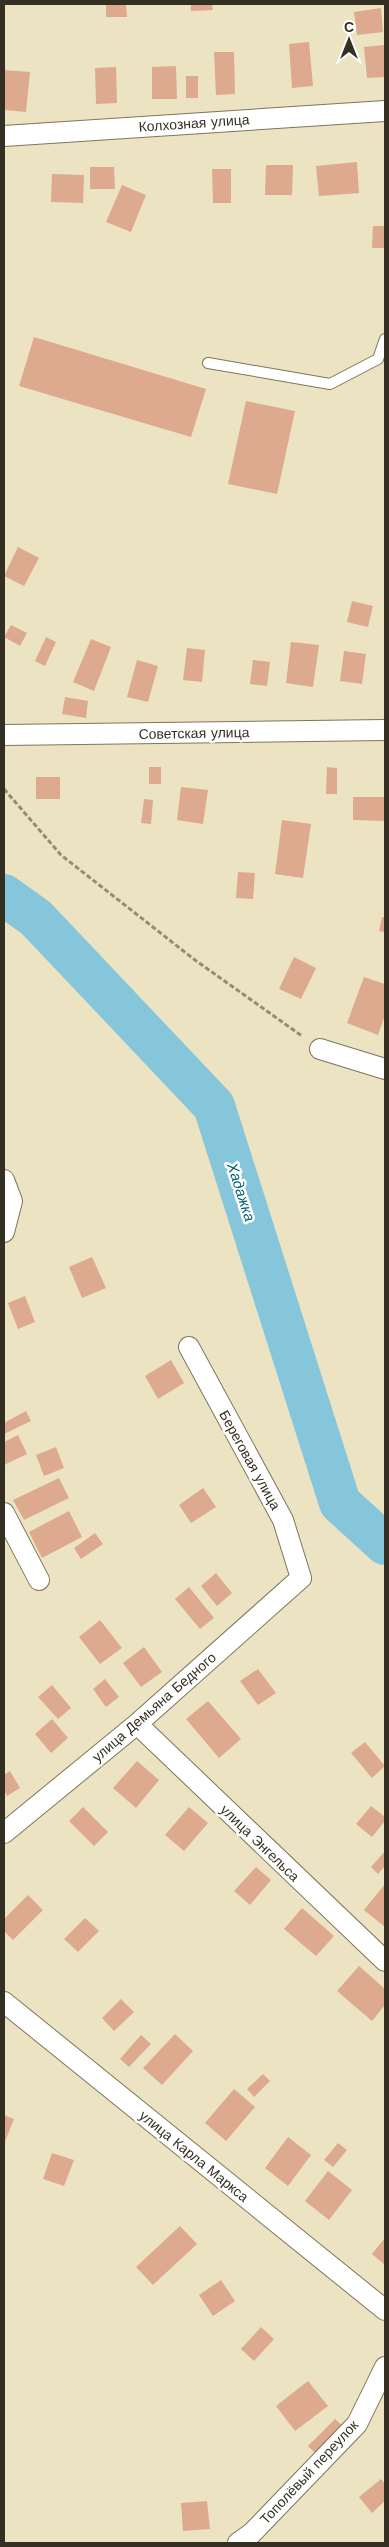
<svg xmlns="http://www.w3.org/2000/svg" width="389" height="2547" font-family="'Work Sans',sans-serif">
	<style>
		.lines { fill: none; stroke-linecap: round; stroke-linejoin: round }
		.river { stroke: #86c6db; stroke-width: 42 }
		.building { fill: #ddaa8f }
		.service-casing { stroke: #7e7659; stroke-width: 12 }
		.minor-casing { stroke: #7e7659; stroke-width: 22 }
		.path { stroke: #938d76; stroke-width: 3; stroke-dasharray: 5 2.5; stroke-linecap: butt }
		.service { stroke: #fff; stroke-width: 10 }
		.minor { stroke: #fff; stroke-width: 20 }
		.labels { text-anchor: middle; dominant-baseline: central; stroke-width: 5; stroke-linejoin: round; paint-order: stroke }
		.street-label { font-size: 14px; fill: #333023; stroke: #fff }
		.water-label { font-size: 15px; font-style: italic; fill: #035e74; stroke: #fff }
	</style>
	<rect width="100%" height="100%" fill="#ece3c3"/>
	<g class="lines">
		<path class="river" d="M4 895 36 918 214 1106 340 1503 385 1544"/>
	</g>
	<path class="building" d="M106 4H126L127 17H106Z
		M191 4H212L213 10 191 11Z
		M381 8 383 32 357 35 354 12Z
		M309 42 313 86 292 88 289 44Z
		M384 45 385 77 367 78 364 47Z
		M214 52H234L235 94 216 95Z
		M176 66 177 99H152V67Z
		M116 67 117 103 96 104 95 68Z
		M4 70 30 72 26 112 4 110Z
		M186 76H198V98H186Z
		M357 162 359 193 319 196 316 166Z
		M266 165H293L292 195H265Z
		M90 167H114L115 189H90Z
		M212 169H231V203H213Z
		M52 174 84 175 83 203 51 202Z
		M122 185 146 195 131 232 106 222Z
		M373 226H385V248H372Z
		M34 337 206 389 191 437 19 386Z
		M246 401 295 411 277 494 228 484Z
		M18 547 39 558 24 586 4 576Z
		M352 601 373 606 368 627 347 622Z
		M11 625 27 633 20 646 4 637Z
		M46 637 56 642 45 666 35 661Z
		M91 639 111 647 94 691 73 682Z
		M291 642 319 645 313 687 286 683Z
		M187 648 205 650 202 682 183 680Z
		M344 651 366 654 362 684 340 681Z
		M137 660 158 666 148 702 127 697Z
		M253 660 270 662 267 686 250 684Z
		M65 697 88 701 86 718 62 714Z
		M149 767H161V784H149Z
		M327 767 337 768V794H326Z
		M36 777H60V799H36Z
		M181 787 208 790 203 824 177 820Z
		M353 797H385V821L353 820Z
		M144 799 153 800 151 824 141 823Z
		M282 820 311 824 303 878 275 874Z
		M238 872 255 873 253 899 236 898Z
		M382 917H385V932L379 931Z
		M294 957 316 968 301 999 279 989Z
		M364 977 385 984V1015L378 1035 347 1023Z
		M92 1257 106 1288 82 1298 69 1267Z
		M25 1296 35 1322 18 1329 8 1303Z
		M171 1360 184 1383 158 1399 145 1376Z
		M26 1411 31 1421 4 1434V1423Z
		M18 1435 27 1454 4 1465V1442Z
		M56 1447 64 1468 44 1476 36 1455Z
		M59 1478 69 1498 24 1520 13 1500Z
		M203 1488 216 1507 191 1523 179 1505Z
		M69 1511 82 1537 42 1558 29 1532Z
		M95 1533 103 1544 81 1559 74 1548Z
		M216 1573 232 1593 217 1606 201 1586Z
		M189 1587 214 1618 200 1629 175 1599Z
		M100 1620 122 1648 100 1664 79 1637Z
		M144 1647 162 1672 141 1687 123 1663Z
		M258 1669 276 1693 258 1705 240 1681Z
		M105 1679 119 1697 106 1707 93 1689Z
		M52 1685 71 1708 58 1719 38 1697Z
		M208 1701 241 1739 219 1758 186 1719Z
		M52 1719 68 1738 51 1753 35 1734Z
		M365 1742 385 1766 372 1778 351 1753Z
		M137 1761 159 1780 136 1808 113 1788Z
		M10 1771 20 1788 7 1796 4 1790V1775Z
		M371 1806 385 1817V1821L372 1837 356 1824Z
		M83 1807 108 1832 94 1846 69 1821Z
		M189 1807 208 1823 184 1851 165 1835Z
		M385 1851V1866L378 1874 371 1867Z
		M256 1867 271 1880 250 1905 234 1891Z
		M385 1884V1927L364 1910Z
		M28 1895 43 1910 13 1940 4 1931V1919Z
		M302 1908 334 1936 316 1956 284 1929Z
		M85 1918 99 1931 78 1952 64 1939Z
		M359 1966 385 1989V2005L372 2021 337 1991Z
		M121 1999 134 2012 114 2031 102 2018Z
		M175 2034 193 2051 162 2085 143 2068Z
		M141 2035 151 2044 129 2067 120 2059Z
		M263 2074 270 2081 254 2097 247 2089Z
		M234 2089 255 2107 226 2141 205 2123Z
		M4 2115 14 2119 4 2144Z
		M288 2137 311 2155 288 2186 265 2168Z
		M338 2143 347 2150 333 2167 324 2160Z
		M52 2153 74 2160 64 2186 43 2179Z
		M328 2171 352 2190 329 2220 305 2201Z
		M180 2226 197 2244 153 2285 136 2267Z
		M385 2238V2265L372 2254Z
		M221 2280 235 2301 213 2316 199 2295Z
		M261 2327 274 2339 254 2361 241 2349Z
		M308 2381 328 2406 295 2431 276 2406Z
		M335 2419 345 2428 317 2455 308 2446Z
		M381 2479 385 2484V2501L372 2513 359 2497Z
		M207 2501 210 2529 183 2531 181 2503Z"/>
	<g class="lines">
		<g class="service-casing">
			<path id="service" d="M208 363 330 384 378 359 385 339"/>
		</g>
		<g class="minor-casing">
			<path id="minor" d="M4 136 385 111
				M4 735 385 730
				M320 1049 385 1069
				M4 1180 12 1201 4 1232
				M4 1513 39 1580
				M137 1724 385 1961
				M4 1833 137 1724 301 1578 283 1520 189 1347
				M4 2002 385 2310
				M238 2543 252 2533 357 2424 385 2367"/>
		</g>
		<path class="path" d="M4 789 61 855 195 960 302 1036"/>
		<use href="#service" class="service"/>
		<use href="#minor" class="minor"/>
	</g>
	<g class="labels">
		<g class="street-label">
			<text transform="translate(194 123) rotate(-4)">Колхозная улица</text>
			<text transform="translate(194 733) rotate(-1)">Советская улица</text>
			<text transform="translate(250 1460) rotate(61)">Береговая улица</text>
			<text transform="translate(154 1707) rotate(-41)">улица Демьяна Бедного</text>
			<text transform="translate(260 1843) rotate(44)">улица Энгельса</text>
			<text transform="translate(194 2156) rotate(39)">улица Карла Маркса</text>
			<text transform="translate(309 2472) rotate(-47)">Тополёвый переулок</text>
		</g>
		<g class="water-label">
			<text transform="translate(241 1192) rotate(72)">Хадажка</text>
		</g>
	</g>
	<rect width="389" height="2547" fill="none" stroke="#333023" stroke-width="10"/>
	<g transform="translate(349 40)" stroke="#ffffff" stroke-width="4" paint-order="stroke">
	<path d="M0-4L9 19L0 12L-9 19Z" fill="#333023"/>
	<text y="-8" font-size="14" font-weight="bold" text-anchor="middle" fill="#333023">С</text>
	</g>
</svg>
